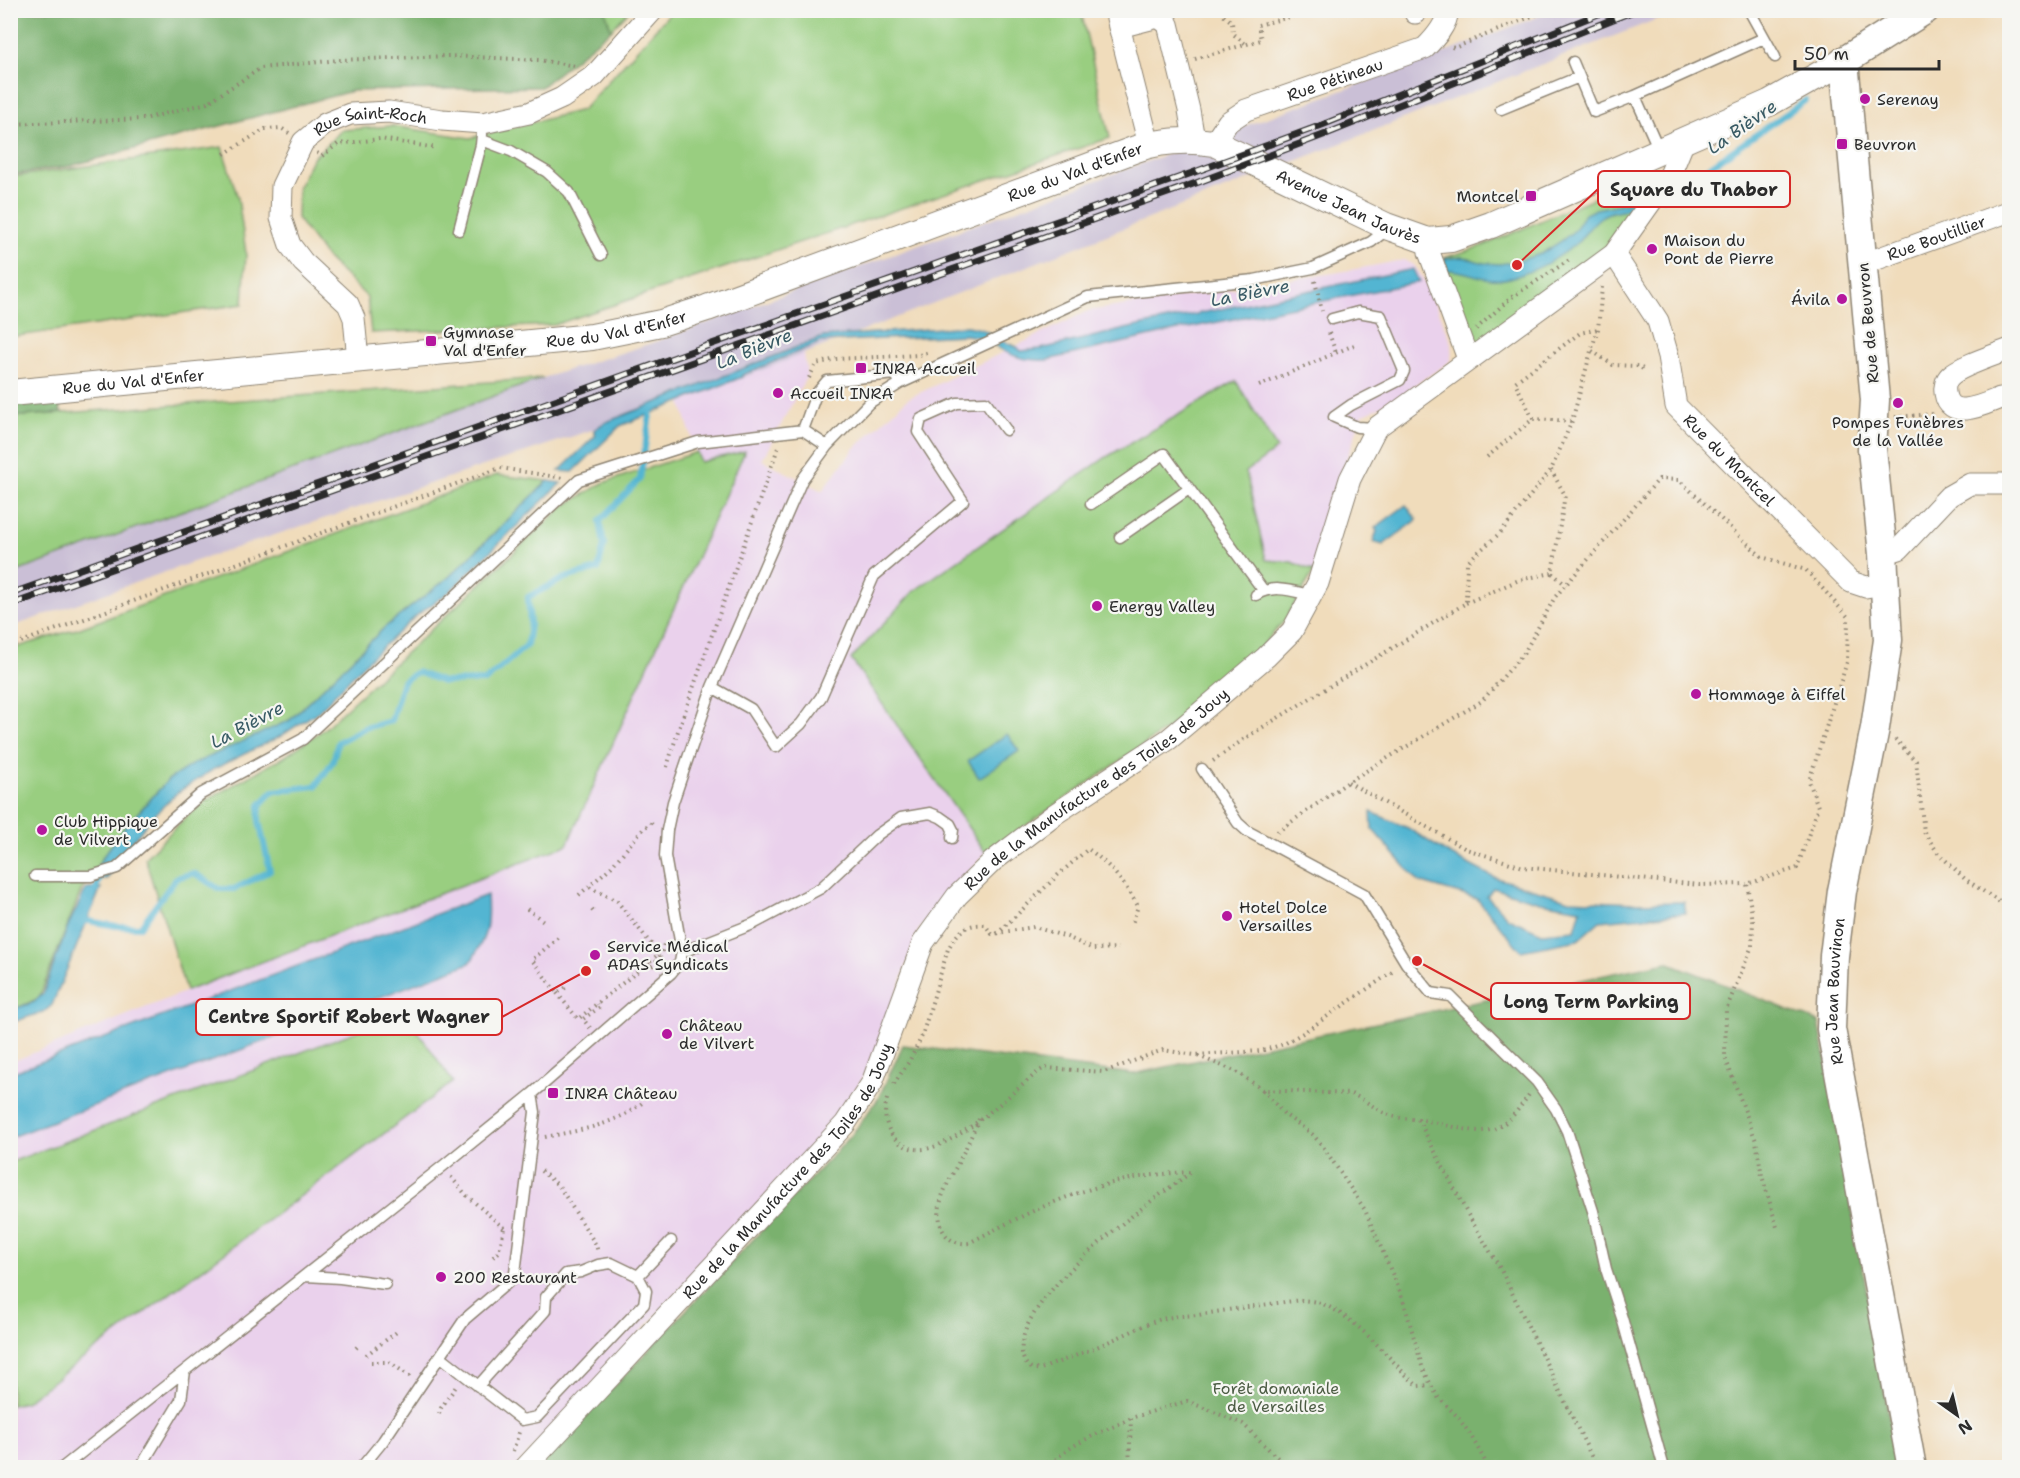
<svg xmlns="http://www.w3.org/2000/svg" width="2020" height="1478" font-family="'Shantell Sans',sans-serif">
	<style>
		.built { fill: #ead1ec }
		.industrial { fill: #cabfd6 }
		.green { fill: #99ce80; stroke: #627c56; stroke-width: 1.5 }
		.forest { fill: #7ab16e; stroke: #526e4c; stroke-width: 1.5 }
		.water { fill: #53b5d2; stroke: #3f707e; stroke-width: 1.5; fill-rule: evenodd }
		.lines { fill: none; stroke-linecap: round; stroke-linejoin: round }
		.stream { stroke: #53b5d2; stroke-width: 6 }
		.service-casing { stroke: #8e8473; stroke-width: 13 }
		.minor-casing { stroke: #8e8473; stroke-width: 23 }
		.tertiary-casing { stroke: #8e8473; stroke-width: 28 }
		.secondary-casing { stroke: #8e8473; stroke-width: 31 }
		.path { stroke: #8e8473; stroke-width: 4; stroke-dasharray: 1.5 4.5; stroke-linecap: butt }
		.service { stroke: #fff; stroke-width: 10 }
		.minor { stroke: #fff; stroke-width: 21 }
		.tertiary { stroke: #fff; stroke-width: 26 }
		.secondary { stroke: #fff; stroke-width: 28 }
		.rail-casing { stroke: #2b2b2b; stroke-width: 7 }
		.rail { stroke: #f6f6f2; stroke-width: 4.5; stroke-dasharray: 14; stroke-linecap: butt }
		.poi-dot { fill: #b5179e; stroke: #f6f6f2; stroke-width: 2 }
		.labels { text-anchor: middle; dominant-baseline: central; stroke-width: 4.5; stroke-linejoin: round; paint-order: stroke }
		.street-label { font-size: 16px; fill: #2b2b2b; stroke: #f6f6f2 }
		.poi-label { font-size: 16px; fill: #2b2b2b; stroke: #f6f6f2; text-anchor: start }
		.park-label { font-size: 16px; fill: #4c5c44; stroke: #f6f6f2 }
		.water-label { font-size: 18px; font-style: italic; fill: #395b65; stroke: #f6f6f2 }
		.leader { fill: none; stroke: #d62828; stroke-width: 2 }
		.callout-dot { fill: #d62828; stroke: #f6f6f2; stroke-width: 2 }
		.callout { fill: #f6f6f2; stroke: #d62828; stroke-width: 2 }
		.callout-label { font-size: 18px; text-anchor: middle; font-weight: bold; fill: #2b2b2b }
	</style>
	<rect width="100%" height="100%" fill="#f6f6f2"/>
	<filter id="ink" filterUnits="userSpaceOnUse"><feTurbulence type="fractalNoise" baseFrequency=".0167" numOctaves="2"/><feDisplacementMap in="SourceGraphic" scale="12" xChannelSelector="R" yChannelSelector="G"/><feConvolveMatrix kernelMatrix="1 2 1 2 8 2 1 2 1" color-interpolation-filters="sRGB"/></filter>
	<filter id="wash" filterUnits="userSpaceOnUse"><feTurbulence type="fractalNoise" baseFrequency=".008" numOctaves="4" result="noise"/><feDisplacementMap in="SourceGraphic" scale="24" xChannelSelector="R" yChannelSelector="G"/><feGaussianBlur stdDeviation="1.35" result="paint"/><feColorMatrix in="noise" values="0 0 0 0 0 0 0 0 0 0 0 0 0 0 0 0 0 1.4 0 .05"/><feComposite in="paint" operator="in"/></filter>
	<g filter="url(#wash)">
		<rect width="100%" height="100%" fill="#f0dcbb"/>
		<path class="built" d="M1404 260 1415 266 1427 285 1452 343 1451 361 1409 389 1410 393 1362 415 1346 461 1314 571 1292 562 1266 561 1246 471 1277 449 1236 381 1105 458 914 591 852 659 986 853 918 931 876 1056 837 1121 515 1467 11 1468V1062L209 982 744 452 699 462 681 402 804 353 807 376 762 460 822 491 855 448 907 399 1088 311 1334 273Z"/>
		<path class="industrial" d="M1552 11H1678L681 402 604 426 196 561 11 627V574L543 378 652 343 1463 46Z"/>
		<path class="green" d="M605 11V10L629 11 611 30Z
			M672 11H1081L1110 138 554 325 371 333 367 297 326 257 297 218 298 188 312 159 342 130 392 126 470 138 582 110Z
			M222 147 238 198 246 253 243 304 11 337V177Z
			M1642 177 1647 183 1608 249 1468 359 1444 258 1485 245Z
			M543 378 11 574V417Z
			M1236 381 1277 449 1246 472 1266 560 1292 562 1314 571 1285 620 1261 647 1171 726 986 853 851 659 914 591 1105 458Z
			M745 451 567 845 186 991 145 858 186 817 208 799 284 757 324 729 564 506 603 483 697 452 700 462Z
			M497 475 548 481 449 577 384 628 290 720 168 780 125 827 102 858 92 878 90 874 81 891 39 998 11 1011V649L80 628Z
			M405 1013 453 1082 25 1402 11 1405V1162Z"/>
		<path class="forest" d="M605 10 611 30 541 87 352 91 70 166 11 175V11Z
			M57 395 61 413 11 417V399Z
			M1667 962 1819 1022 1898 1468H537L851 1136 878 1099 903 1045 1133 1074Z"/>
		<path class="water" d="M1637 201 1632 209C1622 210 1610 211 1601 217 1592 223 1586 233 1579 241 1559 259 1536 271 1510 278 1484 284 1471 270 1447 270L1444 259 1462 257 1484 263 1499 264 1514 262 1541 254 1560 242 1575 230 1585 214 1596 209Z
			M1413 269 1419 282 1173 331 1047 360C1026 361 1012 357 994 345L1002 341 1017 347 1021 351 1041 349 1134 327Z
			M967 326 981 329 993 335 981 340 978 337 965 335 821 342 742 375V377L620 426 573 472 559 471 596 435 594 430 604 423 823 337Z
			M548 481 561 483 449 592 417 615 365 663 319 711 281 736 214 769 178 792 153 816 128 847 107 879 92 878 102 858 125 827 168 780 193 764 290 720 384 628 449 577Z
			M1406 505 1417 520 1383 545 1373 542 1377 531 1375 528Z
			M1007 734 1019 751 979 778 968 761Z
			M1371 812 1408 828 1447 853 1493 877 1570 900 1635 903 1684 902 1686 913 1600 921 1578 940 1521 951 1477 899 1419 882 1372 829ZM1493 888 1540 902 1581 909 1575 930 1542 933 1508 918 1487 896Z
			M101 888 52 1005 45 1011 11 1023V1010L34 1002 43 994 68 926 86 889Z
			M487 895C489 927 487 936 470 963L11 1137V1073Z"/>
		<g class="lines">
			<path class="stream" d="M1664 198 1806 100
				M93 895 103 871
				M83 920 116 926 140 927 176 878 194 873 219 889H234L270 871 259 821 260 805 273 791 316 786 333 761 338 742 364 728 391 721 403 681 417 672 443 682 485 681 527 645 530 624 528 597 565 578 598 569 604 545 600 521 640 479 651 408"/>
		</g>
	</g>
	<g filter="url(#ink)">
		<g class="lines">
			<g class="service-casing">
				<path id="service" d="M1749 10 1775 57
					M1573 62 1594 112 1635 96
					M1501 109 1579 77
					M482 140 511 151 547 172 569 192 601 255
					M1660 152 1635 96 1764 38
					M459 230 481 145 482 134
					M1332 319 1358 312 1381 316 1404 371 1400 380 1351 405 1334 417 1357 427 1376 428
					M803 430 816 394 827 381 895 374 901 383
					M1091 504 1164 454 1263 590
					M1120 537 1189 489
					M1256 595C1273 584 1292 591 1310 595
					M712 687 751 709 776 747 801 724 821 697 874 576 963 501 918 432 921 419 957 403 986 402 1006 430
					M1202 769 1238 823 1247 831 1364 894 1406 963 1431 993 1450 996 1537 1082 1556 1109 1567 1131 1593 1211 1606 1269 1622 1318 1664 1468
					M35 876H91L117 868 201 794 303 739 579 480 698 442 803 430 827 446
					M682 952 753 924 821 888 877 835 901 818 930 813 940 817 950 824 953 830 952 838
					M306 1276 340 1278 385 1284
					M638 1276 671 1241
					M440 1356C467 1377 495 1399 522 1420L537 1417 644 1304 646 1291 638 1276 611 1263 598 1265 581 1272 566 1274 546 1297 545 1311 478 1386
					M62 1468 443 1166 532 1094 671 973 680 962 682 952 665 856 667 830 673 802 712 687 802 480 827 446 869 403 901 383 1088 297 1254 280 1313 268 1371 242 1380 235 1385 227
					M140 1468 181 1400 185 1371
					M361 1468 383 1441 465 1319 512 1279 515 1273 535 1112 532 1094"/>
			</g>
			<g class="minor-casing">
				<g id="minor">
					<path d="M1115 10 1149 145"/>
					<path d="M1415 13V10"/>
					<path d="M1119 27 1158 17 1168 24 1189 110 1194 140"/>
					<path id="s1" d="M1214 143 1228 122 1246 110 1425 48C1435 38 1447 25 1448 10"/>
					<path d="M1428 241 1429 252 1468 359"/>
					<path id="s2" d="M1614 254 1658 321 1668 356 1676 406 1851 582 1866 587 1885 584"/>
					<path id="s3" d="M1863 264 2010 211"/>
					<path id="s4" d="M358 360 354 318 348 304 303 262 290 245 281 218 282 186 303 142 325 124 350 114 389 112 442 120 483 123 529 113 562 98 594 76 653 10"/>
					<path d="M2000 398C1985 404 1949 422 1945 393 1944 387 1946 380 1950 376 1960 366 1995 355 2010 349"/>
					<path d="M1883 554 1899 549 1949 496 1970 484H2010"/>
					<path id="s5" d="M525 1468 845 1124 872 1083 923 943 957 896 993 861 1055 814 1169 739 1266 657 1292 631 1318 583 1350 479 1376 428 1614 254 1670 175 1684 141"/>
				</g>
			</g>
			<g class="tertiary-casing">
				<g id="tertiary">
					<path id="s6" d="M10 393 592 337 661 323 707 308 1136 149C1162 140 1187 139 1214 143L1386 226 1428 241 1451 239 1491 225 1769 103 1844 61"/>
				</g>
			</g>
			<g class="secondary-casing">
				<g id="secondary">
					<path id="s7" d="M1912 1468 1831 1029 1834 956 1842 891 1875 728 1888 640 1883 554 1872 449 1875 400 1844 61 1925 10"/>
				</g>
			</g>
			<path class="path" d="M1222 10 1223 15 1232 22 1233 34 1247 45
				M1452 47 1454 48 1547 10
				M1195 59 1261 40 1258 25 1318 10
				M10 124 144 119 207 103 261 68 339 60 450 56 539 60 575 66
				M317 153 322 156 338 144 380 139 437 148
				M224 154 265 129 281 128 289 133
				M1315 281 1322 311
				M1476 329 1512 297 1571 259
				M1329 333 1336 353
				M1592 351 1613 365 1638 366 1643 369
				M809 378 816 364 836 359 919 355 930 352
				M1259 386 1354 345
				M1895 417 1935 414
				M1533 419 1515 382 1580 333 1598 329
				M1487 457 1533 419 1572 421
				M1551 470 1565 495 1552 573 1566 585
				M1466 603 1519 580 1552 573
				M10 646 500 468 563 478
				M1895 739 1916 761 1924 832 1938 853 1965 879 2010 909
				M1213 761 1250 735 1466 603 1467 562 1500 533 1551 470 1572 421 1591 351 1598 329 1602 287
				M667 767 678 731 779 445
				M1348 782 1466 849 1523 867 1699 885 1747 884
				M1277 832 1348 782 1482 701 1524 653 1555 597 1659 479 1679 480 1762 557 1806 570 1848 617 1847 662 1809 781 1818 807 1797 868 1747 884 1753 921 1752 946 1726 1010 1725 1057 1756 1141 1762 1176 1777 1227
				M579 895 611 867 645 827 651 824 652 820
				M527 909 545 922
				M592 910 595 914
				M997 934 1058 875 1088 849C1110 864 1125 884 1138 906L1132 924
				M558 938 532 960 557 993 567 987
				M648 963 651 967C659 959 664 952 664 940
				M557 993 578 1019 659 954 617 901 589 887
				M590 1028 583 1019 600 1007 597 1004
				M1198 1056 1235 1071 1263 1090 1351 1094C1364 1099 1374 1108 1387 1114 1400 1120 1415 1118 1428 1121 1481 1132 1496 1145 1530 1093
				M894 1084 910 1060 922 1036 948 949C957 933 965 923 985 925L992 934 1034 927 1067 937 1093 949 1118 948
				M1263 1090 1284 1114 1312 1134 1322 1145 1365 1210 1403 1299 1422 1366 1431 1385 1438 1397 1457 1416 1470 1434 1489 1468
				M887 1099C878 1131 903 1159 936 1146 967 1134 994 1108 1020 1087 1028 1081 1036 1072 1045 1068L1104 1072 1163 1050 1195 1055 1261 1051 1284 1044 1303 1033 1395 970
				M979 1119C971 1137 963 1154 954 1171 950 1179 945 1188 942 1197 935 1219 941 1246 969 1243 1045 1203 1105 1175 1192 1172 1151 1200 1014 1298 1022 1353 1023 1360 1027 1368 1035 1369 1042 1370 1050 1365 1056 1363 1081 1354 1104 1344 1128 1333 1139 1328 1150 1322 1162 1319 1173 1316 1186 1316 1198 1315 1232 1309 1267 1304 1302 1300 1309 1301 1318 1301 1325 1305 1357 1319 1386 1355 1411 1380L1418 1386 1431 1385
				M1418 1119 1467 1213 1500 1268 1597 1468
				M545 1137C581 1130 612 1126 642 1103
				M541 1171 559 1186 596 1245 598 1252
				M451 1177 467 1196 504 1228
				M493 1257 499 1252 504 1228
				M356 1348 358 1346
				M366 1355 398 1331
				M371 1362H389L411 1377
				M439 1414 441 1408 457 1385
				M513 1451 519 1432
				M1047 1468C1071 1441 1101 1434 1131 1418
				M1129 1468 1131 1418 1187 1401 1243 1424 1288 1468"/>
			<use href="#service" class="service"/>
			<use href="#minor" class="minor"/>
			<use href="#tertiary" class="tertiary"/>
			<use href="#secondary" class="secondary"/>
			<g class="rail-casing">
				<path id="rail" d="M10 594 1192 173 1322 125 1608 10
					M10 605 1196 183 1326 134 1636 10"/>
			</g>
			<use href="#rail" class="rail"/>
		</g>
	</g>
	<g class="poi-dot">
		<circle cx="1865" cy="99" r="6"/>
		<rect x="1836" y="138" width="12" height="12" rx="3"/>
		<rect x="1525" y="190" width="12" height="12" rx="3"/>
		<circle cx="1652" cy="249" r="6"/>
		<circle cx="1842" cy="299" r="6"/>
		<rect x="425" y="335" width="12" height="12" rx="3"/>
		<rect x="855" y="362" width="12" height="12" rx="3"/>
		<circle cx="778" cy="393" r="6"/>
		<circle cx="1898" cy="403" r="6"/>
		<circle cx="1097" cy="606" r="6"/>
		<circle cx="1696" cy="694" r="6"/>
		<circle cx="42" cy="830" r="6"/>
		<circle cx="1227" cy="916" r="6"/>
		<circle cx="595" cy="955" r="6"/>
		<circle cx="667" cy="1034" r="6"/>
		<rect x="547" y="1087" width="12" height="12" rx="3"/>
		<circle cx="441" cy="1277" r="6"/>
	</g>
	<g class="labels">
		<g class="street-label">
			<text stroke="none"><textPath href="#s1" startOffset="141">Rue Pétineau</textPath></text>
			<text stroke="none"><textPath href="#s4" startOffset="324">Rue Saint-Roch</textPath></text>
			<text stroke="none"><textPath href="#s6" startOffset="1096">Rue du Val d'Enfer</textPath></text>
			<text stroke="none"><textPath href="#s6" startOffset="1389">Avenue Jean Jaurès</textPath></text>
			<text stroke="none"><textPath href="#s3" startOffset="78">Rue Boutillier</textPath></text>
			<text transform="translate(1868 323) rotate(-95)">Rue de Beuvron</text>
			<text stroke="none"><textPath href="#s6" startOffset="610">Rue du Val d'Enfer</textPath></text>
			<text stroke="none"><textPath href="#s6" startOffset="124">Rue du Val d'Enfer</textPath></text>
			<text stroke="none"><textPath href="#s2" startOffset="243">Rue du Montcel</textPath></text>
			<text stroke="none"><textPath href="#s5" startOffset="902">Rue de la Manufacture des Toiles de Jouy</textPath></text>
			<text stroke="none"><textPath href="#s7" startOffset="484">Rue Jean Bauvinon</textPath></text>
			<text stroke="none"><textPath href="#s5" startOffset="398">Rue de la Manufacture des Toiles de Jouy</textPath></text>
		</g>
		<g class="poi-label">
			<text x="1877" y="99">Serenay</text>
			<text x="1854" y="144">Beuvron</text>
			<text x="1519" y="196" text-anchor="end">Montcel</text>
			<text x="1664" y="240">Maison du<tspan x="1664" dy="18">Pont de Pierre</tspan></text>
			<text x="1830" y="299" text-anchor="end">Ávila</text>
			<text x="443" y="332">Gymnase<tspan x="443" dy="18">Val d'Enfer</tspan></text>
			<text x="873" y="368">INRA Accueil</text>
			<text x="790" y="393">Accueil INRA</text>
			<text x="1898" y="422" text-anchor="middle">Pompes Funèbres<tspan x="1898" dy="18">de la Vallée</tspan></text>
			<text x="1109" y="606">Energy Valley</text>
			<text x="1708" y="694">Hommage à Eiffel</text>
			<text x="54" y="821">Club Hippique<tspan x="54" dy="18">de Vilvert</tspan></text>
			<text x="1239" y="907">Hotel Dolce<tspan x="1239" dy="18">Versailles</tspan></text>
			<text x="607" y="946">Service Médical<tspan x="607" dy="18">ADAS Syndicats</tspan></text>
			<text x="679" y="1025">Château<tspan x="679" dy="18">de Vilvert</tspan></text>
			<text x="565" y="1093">INRA Château</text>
			<text x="453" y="1277">200 Restaurant</text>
		</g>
		<g class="park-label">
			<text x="1276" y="1388">Forêt domaniale<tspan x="1276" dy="18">de Versailles</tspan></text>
		</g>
		<g class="water-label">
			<text transform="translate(1742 127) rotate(-35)">La Bièvre</text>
			<text transform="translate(1250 293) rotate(-11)">La Bièvre</text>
			<text transform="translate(754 349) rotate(-22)">La Bièvre</text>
			<text transform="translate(247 725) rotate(-28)">La Bièvre</text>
		</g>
	</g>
	<path class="leader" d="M1517 265L1598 189M1417 961L1491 1001M586 971L502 1017"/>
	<g class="callout-dot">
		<circle cx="1517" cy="265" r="6"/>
		<circle cx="1417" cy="961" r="6"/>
		<circle cx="586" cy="971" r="6"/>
	</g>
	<g class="callout">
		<rect x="1598" y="171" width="192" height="36" rx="6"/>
		<rect x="1491" y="983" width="199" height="36" rx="6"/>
		<rect x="196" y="999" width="306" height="36" rx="6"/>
	</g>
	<g class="callout-label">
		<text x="1694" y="196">Square du Thabor</text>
		<text x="1591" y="1008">Long Term Parking</text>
		<text x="349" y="1023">Centre Sportif Robert Wagner</text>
	</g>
	<rect width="2020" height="1478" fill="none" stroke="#f6f6f2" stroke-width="36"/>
	<g transform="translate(1957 1415) rotate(146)" stroke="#f6f6f2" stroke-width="4.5" paint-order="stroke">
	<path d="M0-4.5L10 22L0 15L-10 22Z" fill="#2b2b2b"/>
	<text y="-9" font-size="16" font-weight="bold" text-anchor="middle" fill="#2b2b2b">N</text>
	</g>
	<path d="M1795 60v9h144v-9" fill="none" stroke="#2b2b2b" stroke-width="3"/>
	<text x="1804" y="60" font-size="18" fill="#2b2b2b" stroke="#f6f6f2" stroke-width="4.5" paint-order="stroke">50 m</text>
</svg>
